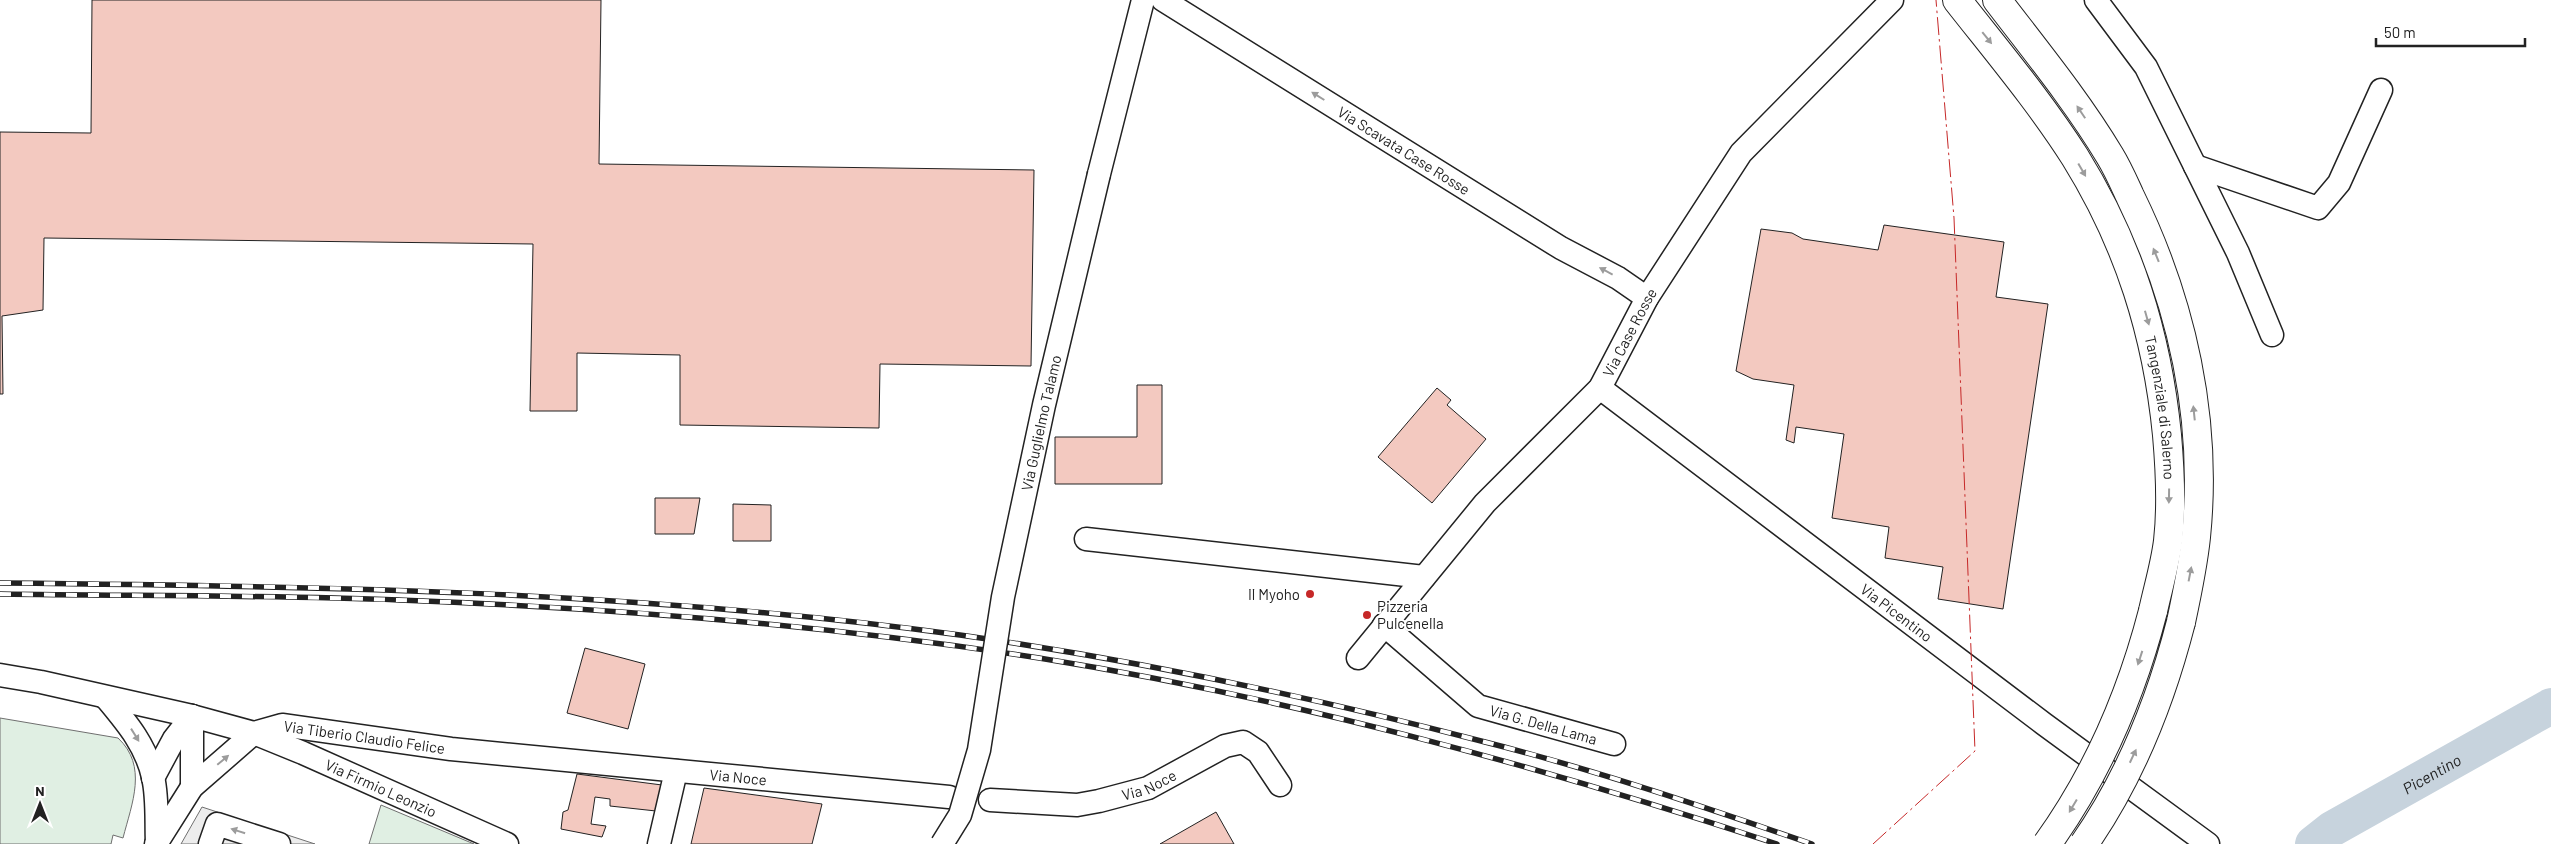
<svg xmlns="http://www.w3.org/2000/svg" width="2551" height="844" font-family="Barlow,sans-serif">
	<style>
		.grass { fill: #e0efe3; stroke: #6f6f6f }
		.parking { fill: #ededed; stroke: #6f6f6f }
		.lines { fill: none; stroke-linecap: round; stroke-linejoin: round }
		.river { stroke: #c7d3dd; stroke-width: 36 }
		.building { fill: #f3c9c0; stroke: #222 }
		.minor-casing { stroke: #222; stroke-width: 25 }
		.highway-casing { stroke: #222; stroke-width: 30 }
		.minor { stroke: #fff; stroke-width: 22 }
		.highway { stroke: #fff; stroke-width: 28 }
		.rail-casing { stroke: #222; stroke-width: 5.5 }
		.rail { stroke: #fff; stroke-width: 4; stroke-dasharray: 11; stroke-linecap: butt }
		.minor-bridge-casing { stroke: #222; stroke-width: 25; stroke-linecap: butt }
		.highway-bridge-casing { stroke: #222; stroke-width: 30; stroke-linecap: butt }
		.minor-bridge { stroke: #fff; stroke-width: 22 }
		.highway-bridge { stroke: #fff; stroke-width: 28 }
		.power { stroke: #c62828; stroke-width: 1; stroke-dasharray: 18 4 2.5 4; stroke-linecap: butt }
		.oneway { fill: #9c9c9c }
		.poi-dot { fill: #c62828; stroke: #fff; stroke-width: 2 }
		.labels { text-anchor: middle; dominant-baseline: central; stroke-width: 4; stroke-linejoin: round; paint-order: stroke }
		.street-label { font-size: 15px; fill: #222; stroke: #fff }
		.poi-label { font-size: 15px; fill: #222; stroke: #fff; text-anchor: end }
		.water-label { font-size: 16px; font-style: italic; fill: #222; stroke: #fff }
	</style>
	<rect width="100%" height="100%" fill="#fff"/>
	<path class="grass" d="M0 718 118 738C148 766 132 803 123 838L113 835 111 844H0Z
		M381 805 474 844H369Z"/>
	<path class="parking" d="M202 807 315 844H181Z"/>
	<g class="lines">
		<path class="river" id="s1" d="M2313 844 2332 829 2551 706"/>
	</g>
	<path class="building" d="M92 0H601L599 164 1034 170 1031 366 880 364 879 428 680 425V355L577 353V411H530L533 244 44 238 43 310 2 316 3 394H0V132L91 133Z
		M1884 225 2004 242 1996 297 2048 304 2003 609 1938 599 1943 567 1885 558 1889 527 1832 518 1844 434 1796 427 1794 443 1786 440 1794 385 1753 379 1736 371 1761 229 1792 233 1803 239 1878 250Z
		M1137 385H1162V484H1055V437H1137Z
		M1437 388 1451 400 1447 405 1486 439 1432 503 1378 457Z
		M655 498H700L694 534H655Z
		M733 504 771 505V541H733Z
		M585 648 645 664 628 729 567 713Z
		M577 774 662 785 656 811 610 806V799L595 797 591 824 606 826 602 837 561 829 563 812 568 810Z
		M704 788 822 804 812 844H691Z
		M1216 812 1234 844H1160Z"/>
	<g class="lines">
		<g class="minor-casing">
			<g id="minor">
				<path id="s2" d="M1163 0 1561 248 1618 278 1647 298"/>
				<path d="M2096 0 2146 67 2238 253 2272 335"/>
				<path d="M2195 166 2318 208 2339 183 2381 90"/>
				<path d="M1099 174 1143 0"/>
				<path id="s3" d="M1600 388 2044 724 2208 844"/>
				<path d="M1086 539 1424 577"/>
				<path id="s4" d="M1384 625 1478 706 1614 744"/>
				<path id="s5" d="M1358 658 1485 503 1600 388 1647 298 1741 153 1892 0"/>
				<path id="s6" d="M0 675 41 682 192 716 254 733 303 753 507 844"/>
				<path d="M106 698C126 722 146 745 153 777 158 798 156 822 157 843"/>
				<path d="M153 778 174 739 192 716"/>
				<path d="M192 787V716"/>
				<path id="s7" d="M990 800 1077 805 1099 801 1148 788 1225 746 1243 742 1258 752 1280 785"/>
				<path id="s8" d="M156 844 192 787 254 733 282 725 451 749 949 797"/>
				<path d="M210 844 217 824 279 844"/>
				<path d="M659 844 676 771"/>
			</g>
		</g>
		<g class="highway-casing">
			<g id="highway">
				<path id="s9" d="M1957 0C1997 51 2040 102 2075 157 2129 244 2157 334 2167 435 2170 469 2172 506 2168 541 2165 565 2158 588 2153 611"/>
				<path d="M1997 0C2036 51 2077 101 2110 156 2118 169 2124 183 2130 196 2182 302 2208 419 2196 537 2193 566 2187 594 2181 622"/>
			</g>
		</g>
		<use href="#minor" class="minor"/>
		<use href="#highway" class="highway"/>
		<g class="rail-casing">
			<path id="rail" d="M0 583C321 586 641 591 960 635 1136 660 1312 697 1485 742 1596 770 1704 807 1812 844
				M0 594C133 596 266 595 399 600 613 608 827 625 1039 658 1290 698 1536 765 1777 844"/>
		</g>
		<use href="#rail" class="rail"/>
		<g class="minor-bridge-casing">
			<g id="minor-bridge">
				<path id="s10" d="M942 844 960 815 979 750 1003 597 1044 405 1099 174"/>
			</g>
		</g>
		<g class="highway-bridge-casing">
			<path id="highway-bridge" d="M2047 844C2098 773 2131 696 2153 611
				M2084 844C2130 778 2161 700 2181 622"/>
		</g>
		<use href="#minor-bridge" class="minor-bridge"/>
		<use href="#highway-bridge" class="highway-bridge"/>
		<path class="power" d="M1873 844 1975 751 1954 218 1936 0"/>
	</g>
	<defs><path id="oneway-solid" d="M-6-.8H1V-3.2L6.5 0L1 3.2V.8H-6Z" transform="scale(1.25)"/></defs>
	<g class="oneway">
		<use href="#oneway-solid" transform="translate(1987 38) rotate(51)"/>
		<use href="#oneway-solid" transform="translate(1318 96) rotate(-148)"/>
		<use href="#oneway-solid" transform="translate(2081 112) rotate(-124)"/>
		<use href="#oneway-solid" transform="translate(2082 170) rotate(60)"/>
		<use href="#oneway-solid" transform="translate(2156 255) rotate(-112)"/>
		<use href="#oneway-solid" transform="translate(1606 271) rotate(-152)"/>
		<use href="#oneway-solid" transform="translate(2147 318) rotate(74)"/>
		<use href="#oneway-solid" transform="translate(2194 413) rotate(-96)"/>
		<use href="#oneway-solid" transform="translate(2169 496) rotate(91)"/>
		<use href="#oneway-solid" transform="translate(2190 574) rotate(-79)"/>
		<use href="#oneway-solid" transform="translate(2140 658) rotate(108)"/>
		<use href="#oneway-solid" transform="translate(135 735) rotate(58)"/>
		<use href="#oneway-solid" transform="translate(2133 756) rotate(-65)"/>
		<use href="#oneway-solid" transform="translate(223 760) rotate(-40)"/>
		<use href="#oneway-solid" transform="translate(2073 806) rotate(121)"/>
		<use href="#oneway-solid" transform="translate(238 831) rotate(-162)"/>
	</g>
	<g class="poi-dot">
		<circle cx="1310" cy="594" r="5"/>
		<circle cx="1367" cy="615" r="5"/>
	</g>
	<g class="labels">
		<g class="street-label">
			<text stroke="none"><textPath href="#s2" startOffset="284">Via Scavata Case Rosse</textPath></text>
			<text stroke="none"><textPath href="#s5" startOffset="426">Via Case Rosse</textPath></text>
			<text stroke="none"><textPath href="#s9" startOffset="464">Tangenziale di Salerno</textPath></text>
			<text stroke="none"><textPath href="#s10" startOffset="435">Via Guglielmo Talamo</textPath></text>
			<text stroke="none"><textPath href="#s3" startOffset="372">Via Picentino</textPath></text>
			<text stroke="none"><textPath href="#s4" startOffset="192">Via G. Della Lama</textPath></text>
			<text stroke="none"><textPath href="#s8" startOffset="262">Via Tiberio Claudio Felice</textPath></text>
			<text stroke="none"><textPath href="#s8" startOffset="638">Via Noce</textPath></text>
			<text stroke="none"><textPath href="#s7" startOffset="162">Via Noce</textPath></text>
			<text stroke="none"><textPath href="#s6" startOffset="399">Via Firmio Leonzio</textPath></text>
		</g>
		<g class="poi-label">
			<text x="1300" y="594">Il Myoho</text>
			<text x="1377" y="606" text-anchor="start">Pizzeria<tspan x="1377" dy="17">Pulcenella</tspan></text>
		</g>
		<g class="water-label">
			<text stroke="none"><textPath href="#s1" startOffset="138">Picentino</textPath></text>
		</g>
	</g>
	<g transform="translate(40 804)" stroke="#ffffff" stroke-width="4" paint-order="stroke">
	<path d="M0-4L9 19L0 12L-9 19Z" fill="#222222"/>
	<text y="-8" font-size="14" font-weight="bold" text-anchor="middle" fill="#222222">N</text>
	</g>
	<path d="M2376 38v8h149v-8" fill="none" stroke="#222222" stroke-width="2.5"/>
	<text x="2384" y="38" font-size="15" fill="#222222" stroke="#ffffff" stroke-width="4" paint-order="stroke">50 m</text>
</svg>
